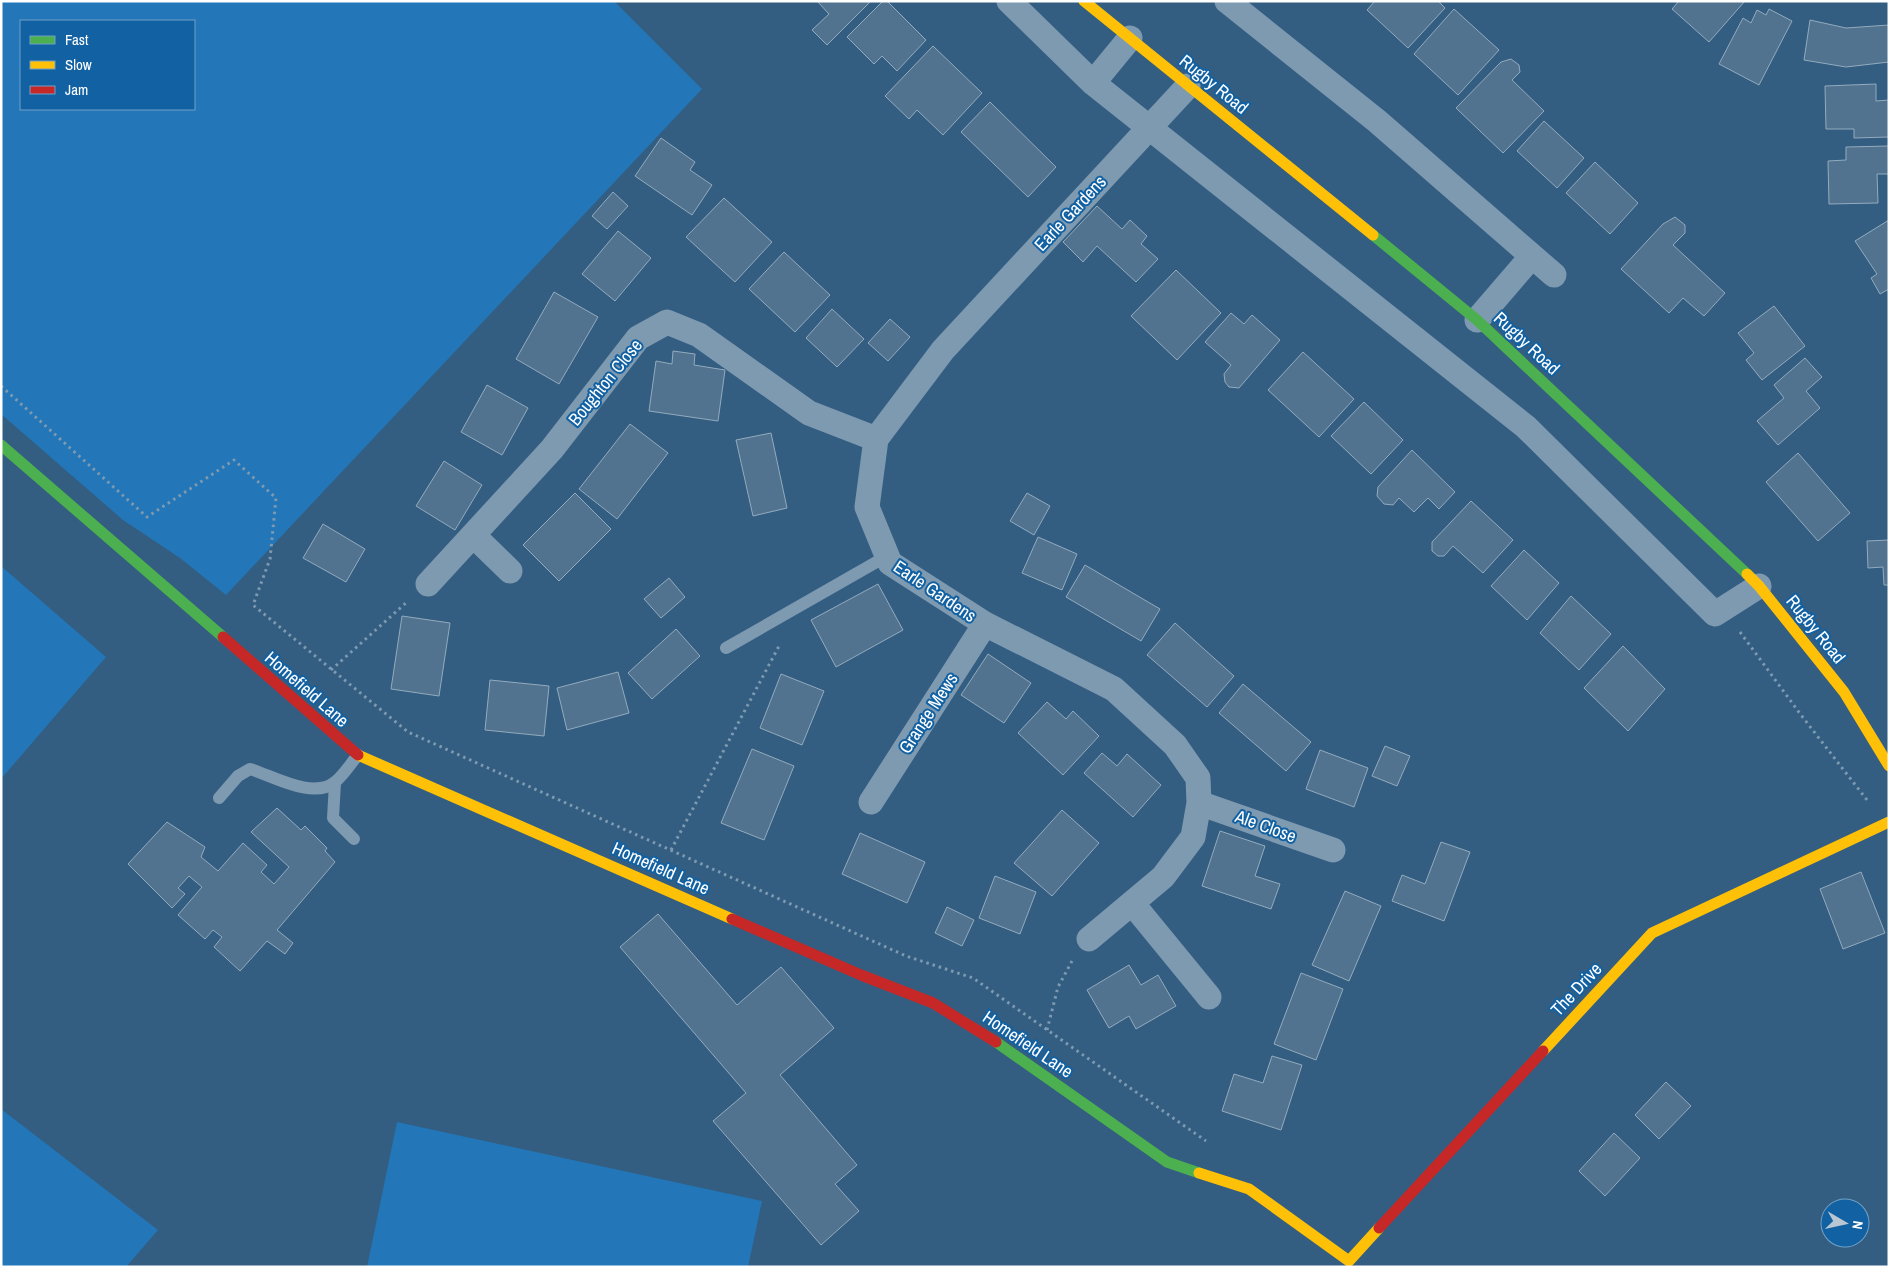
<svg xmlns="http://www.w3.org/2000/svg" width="1890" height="1268" font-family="'Archivo Narrow',sans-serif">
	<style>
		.green { fill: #2376b7; fill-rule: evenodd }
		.building { fill: #51738f; stroke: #93abbe }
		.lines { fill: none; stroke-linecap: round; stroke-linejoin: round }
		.path { stroke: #7e9ab1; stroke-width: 3; stroke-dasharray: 2.5 4; stroke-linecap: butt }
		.lane { stroke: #7e9ab1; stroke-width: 12 }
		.street { stroke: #7e9ab1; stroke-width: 25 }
		.fast { stroke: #4caf50; stroke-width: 11 }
		.slow { stroke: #ffc107; stroke-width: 11 }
		.jam { stroke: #c62828; stroke-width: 11 }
		.labels { text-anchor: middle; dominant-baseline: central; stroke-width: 4; stroke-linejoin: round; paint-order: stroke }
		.street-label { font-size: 18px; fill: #fff; stroke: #1261a2 }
	</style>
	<rect width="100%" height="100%" fill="#335e81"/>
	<path class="green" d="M1 1H614L702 89 226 595 180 558 123 520 1 414ZM21 21H194V109H21Z
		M1 566 106 657 1 779Z
		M1 1109 158 1230 126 1267H1Z
		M397 1122 762 1201 748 1267H367Z"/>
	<path class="building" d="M817 1H871L827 45 812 30 829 14Z
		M883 1H887L926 40 897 71 882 56 874 64 847 37Z
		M1375 1H1438L1445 8 1408 48 1367 10Z
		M1679 1H1745L1709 42 1672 9Z
		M1454 9 1499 50 1458 95 1414 54Z
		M1769 9 1792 21 1759 85 1719 64 1743 18 1751 23 1757 10 1766 15Z
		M1810 20 1846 28 1889 25V62L1846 67 1804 60Z
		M933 46 982 93 943 135 917 110 909 119 885 96Z
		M1511 59 1519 65 1520 72 1512 80 1544 111 1503 153 1456 108 1501 62Z
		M1876 84V101L1889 100V137L1854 138V129H1826L1825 86Z
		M990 102 1056 167 1028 197 961 132Z
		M1544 121 1584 158 1557 188 1517 151Z
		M661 138 695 162 690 170 712 185 692 215 635 176Z
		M1889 146V174H1877L1878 203 1829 204 1828 161 1846 160V147Z
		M1595 162 1638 203 1610 234 1566 193Z
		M613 192 628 206 607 229 592 216Z
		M724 198 772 242 735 282 686 237Z
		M1097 206 1122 229 1130 220 1147 236 1141 244 1158 259 1136 282 1097 246 1083 262 1063 242Z
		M1675 217 1685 225V233L1673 245 1725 293 1704 316 1683 298 1669 313 1621 269 1663 224Z
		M1889 220V289L1880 294 1871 278 1877 274 1855 241Z
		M618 231 651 258 615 301 582 274Z
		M784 252 830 295 795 332 749 289Z
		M1176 270 1221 313 1177 360 1131 316Z
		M554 292 598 317 559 384 516 359Z
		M1774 306 1805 346 1762 380 1746 360 1754 353 1738 333Z
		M832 309 864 339 837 367 806 338Z
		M1231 313 1244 324 1252 315 1280 340 1239 388 1229 387 1225 382 1224 374 1231 365 1205 342Z
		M890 319 910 337 888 361 868 343Z
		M673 351 695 354 694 365 725 370 718 421 649 411 656 361 672 364Z
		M1303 352 1354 399 1319 437 1268 390Z
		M1805 358 1822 377 1806 391 1820 408 1778 445 1757 421 1784 398 1774 385Z
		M487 385 528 408 502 455 461 432Z
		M1364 402 1403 440 1371 474 1331 436Z
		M630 424 668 453 617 519 579 489Z
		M771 433 787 508 753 516 736 440Z
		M1412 450 1455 492 1439 509 1428 498 1414 512 1399 498 1393 505 1384 504 1377 496 1378 487Z
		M1798 453 1850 513 1818 541 1766 482Z
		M444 461 482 485 455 530 416 506Z
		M575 493 611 529 559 581 523 545Z
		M1027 493 1050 506 1034 535 1010 521Z
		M1471 501 1513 540 1483 573 1453 546 1444 556H1438L1432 551V542Z
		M323 524 365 549 346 582 303 558Z
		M1038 537 1077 554 1062 590 1022 573Z
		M1889 540V585H1884L1883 567 1868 568 1867 541Z
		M1524 550 1559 583 1527 620 1491 586Z
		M1085 565 1160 609 1141 641 1066 597Z
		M669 578 685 597 661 618 644 599Z
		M878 584 903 630 836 667 811 620Z
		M1571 596 1611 634 1579 670 1540 633Z
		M402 616 450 623 439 696 391 689Z
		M1175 623 1234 676 1207 707 1147 655Z
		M676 629 700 656 652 699 628 673Z
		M1623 646 1665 689 1628 731 1584 688Z
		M988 654 1031 683 1004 723 961 695Z
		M618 672 629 713 567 730 557 688Z
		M781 674 824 691 802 745 760 728Z
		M490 680 549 686 544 736 485 730Z
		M1243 684 1311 742 1286 771 1219 713Z
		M1047 702 1066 719 1073 711 1099 736 1063 775 1018 733Z
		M1385 746 1410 756 1397 786 1372 776Z
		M752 749 794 766 764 840 721 823Z
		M1320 750 1368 768 1354 807 1306 789Z
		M1102 753 1117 766 1127 754 1161 785 1133 817 1084 773Z
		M277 808 301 830 305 826 327 848 325 851 335 862 277 930 293 943 285 954 267 941 240 971 214 947 222 937 213 930 205 939 178 915 202 887 189 876 178 888 185 894 172 908 128 864 167 822 205 847 201 857 218 871 243 843 267 865 261 872 274 884 289 867 251 832Z
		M1062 810 1099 843 1052 896 1014 863Z
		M1220 831 1265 846 1255 876 1280 884 1271 909 1202 886Z
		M860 833 925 862 907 903 842 874Z
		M1441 842 1470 852 1444 921 1392 901 1402 875 1425 884Z
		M1861 872 1885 933 1843 949 1820 889Z
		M995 876 1036 892 1020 934 979 918Z
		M1345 891 1381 906 1349 981 1312 965Z
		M947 907 974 920 962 946 935 933Z
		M658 914 737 1005 781 967 834 1028 780 1075 857 1165 835 1184 859 1211 821 1245 713 1121 746 1093 620 947Z
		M1129 965 1141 985 1158 975 1176 1006 1136 1029 1129 1016 1109 1028 1087 990Z
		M1301 973 1343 989 1316 1060 1274 1044Z
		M1272 1056 1302 1065 1281 1130 1222 1111 1234 1074 1263 1083Z
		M1666 1082 1691 1106 1659 1139 1635 1115Z
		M1614 1133 1640 1158 1605 1196 1579 1171Z"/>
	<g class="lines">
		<path class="path" d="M1 386 147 517 234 460 276 498 270 559 253 605 408 732 906 956 973 978 1206 1141
			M1740 632 1801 715 1867 800
			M331 670 407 602
			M671 850 779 646
			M1047 1030 1058 987 1072 961"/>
		<path class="lane" d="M726 648 887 556
			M335 783 333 818 354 839
			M219 798 238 776 250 769C273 776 313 800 335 782 344 775 351 763 358 755"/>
		<path class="street" d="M1009 1 1093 83 1526 427 1715 614 1759 586
			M1227 1 1377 121 1532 256 1477 320
			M1093 83 1130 38
			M1532 256 1554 275
			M473 535 510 571
			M428 584 552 449 638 338 667 322 699 335 809 413 876 439
			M871 802 985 624
			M1199 803 1333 850
			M1132 903 1209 997
			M1089 939 1163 877 1193 837 1199 803 1198 778 1175 745 1114 689 985 624 890 563 867 507 876 439 943 350 1188 86"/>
		<path class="fast" d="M1373 235 1477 320 1747 574
			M1 445 223 637
			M996 1042 1167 1162 1199 1173"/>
		<path class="slow" d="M1084 1 1373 235
			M1747 574 1759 586 1844 692 1889 766
			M358 755 732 919
			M1543 1051 1652 933 1889 822
			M1199 1173 1249 1189 1349 1261 1379 1228"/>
		<path class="jam" d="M223 637 358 755
			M732 919 861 975 933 1003 996 1042
			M1379 1228 1543 1051"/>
	</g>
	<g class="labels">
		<g class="street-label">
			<text transform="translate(1214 84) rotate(39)">Rugby Road</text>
			<text transform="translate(1070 213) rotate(-47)">Earle Gardens</text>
			<text transform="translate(1527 343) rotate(43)">Rugby Road</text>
			<text transform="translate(605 382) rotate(-51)">Boughton Close</text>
			<text transform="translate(935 591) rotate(34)">Earle Gardens</text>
			<text transform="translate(1816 629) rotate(51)">Rugby Road</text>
			<text transform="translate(307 689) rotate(41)">Homefield Lane</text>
			<text transform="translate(928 713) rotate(-57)">Grange Mews</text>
			<text transform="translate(1266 826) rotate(20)">Ale Close</text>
			<text transform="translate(661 868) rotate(24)">Homefield Lane</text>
			<text transform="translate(1576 989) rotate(-47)">The Drive</text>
			<text transform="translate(1028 1044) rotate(34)">Homefield Lane</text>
		</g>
	</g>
	<rect width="1890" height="1268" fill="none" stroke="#ffffff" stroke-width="5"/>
	<rect x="20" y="20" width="175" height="90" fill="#1261a2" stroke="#71a0c7"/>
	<rect x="30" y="36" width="25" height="8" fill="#4caf50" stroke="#71a0c7"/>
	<text x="65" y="45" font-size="15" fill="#ffffff">Fast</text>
	<rect x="30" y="61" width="25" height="8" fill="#ffc107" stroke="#71a0c7"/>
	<text x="65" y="70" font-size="15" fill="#ffffff">Slow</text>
	<rect x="30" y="86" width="25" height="8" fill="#c62828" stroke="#71a0c7"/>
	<text x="65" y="95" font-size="15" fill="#ffffff">Jam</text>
	<g transform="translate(1845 1223) rotate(99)"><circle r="24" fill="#1261a2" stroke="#71a0c7"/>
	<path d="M0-4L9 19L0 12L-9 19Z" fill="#b8c7d3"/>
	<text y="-8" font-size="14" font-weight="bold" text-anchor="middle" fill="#ffffff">N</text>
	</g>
</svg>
